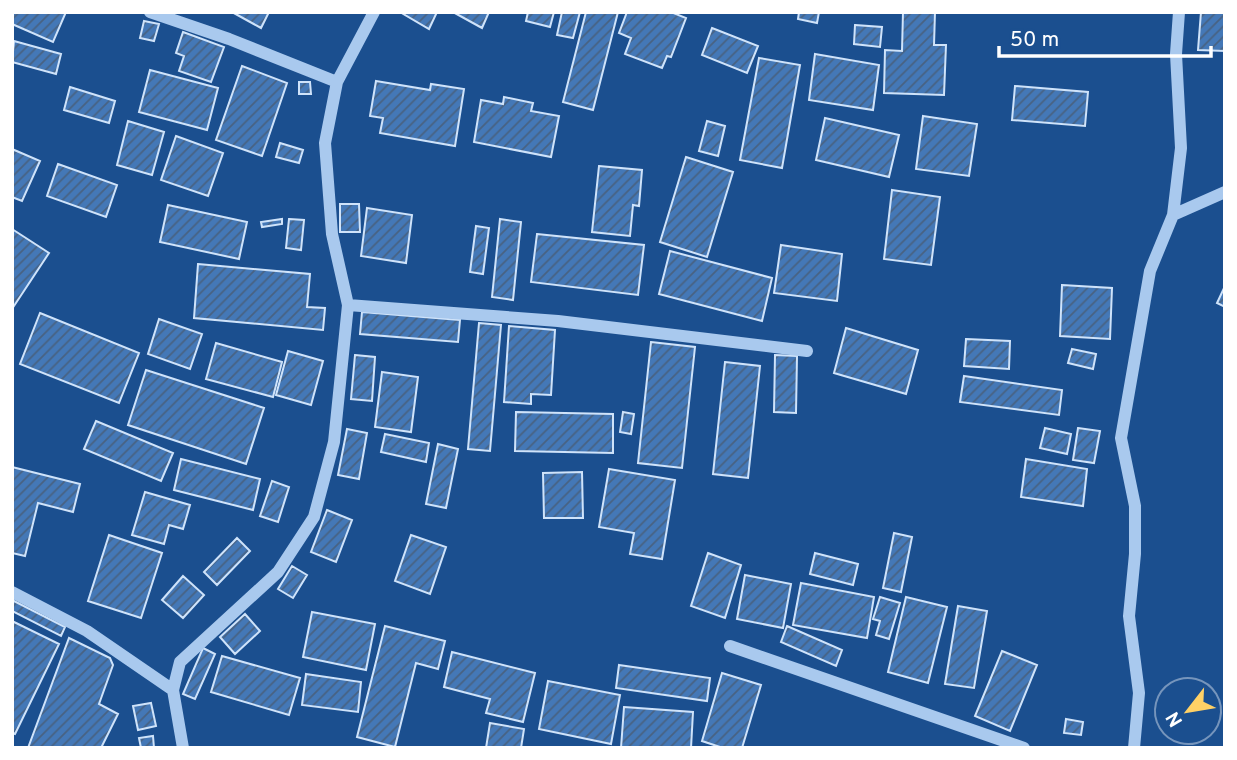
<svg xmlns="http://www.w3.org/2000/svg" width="1237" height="760" font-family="Overpass,sans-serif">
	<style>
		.building { fill: url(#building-hatch); stroke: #cfe3fa; stroke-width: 2 }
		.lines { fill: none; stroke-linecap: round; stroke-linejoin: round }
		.minor { stroke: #a9c9ee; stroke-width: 12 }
	</style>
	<defs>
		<pattern id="building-hatch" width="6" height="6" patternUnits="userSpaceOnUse" patternTransform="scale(1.75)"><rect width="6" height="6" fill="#4478b7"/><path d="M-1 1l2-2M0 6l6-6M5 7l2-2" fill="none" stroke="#486282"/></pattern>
	</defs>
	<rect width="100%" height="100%" fill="#1b4f8f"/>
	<path class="building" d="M12 12H66L53 42 12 24Z
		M232 12H269L261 28Z
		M400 12H437L429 29Z
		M453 12H489L482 28Z
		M528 12H554L550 27 526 21Z
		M562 12H580L573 38 557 35Z
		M586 12H618L593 110 563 102Z
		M627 12H671L686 18 671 57 667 56 662 68 625 54 631 38 619 33Z
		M799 12H819L817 23 798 19Z
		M903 12H935L934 45H946L944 95 884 93 885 50 902 51Z
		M1201 12H1225V51L1198 50Z
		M144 21 159 24 154 41 140 38Z
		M855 25 882 27 880 47 854 44Z
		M712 28 758 46 747 73 702 55Z
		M183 32 224 47 211 82 179 71 184 56 176 53Z
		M14 41 61 54 56 74 12 62Z
		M815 54 879 65 873 110 809 100Z
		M759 58 800 65 782 168 740 160Z
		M242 66 287 83 262 156 216 140Z
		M150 70 218 88 207 130 139 112Z
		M376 81 430 90 431 84 464 89 455 146 380 133 383 118 370 116Z
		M299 82H310L311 94H299Z
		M1015 86 1088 92 1085 126 1012 120Z
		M70 87 115 101 109 123 64 110Z
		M504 97 533 103 531 111 559 116 551 157 474 142 481 100 503 104Z
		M923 116 977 124 969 176 916 169Z
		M825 118 899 135 889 177 816 160Z
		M128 121 164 132 152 175 117 165Z
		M707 121 725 126 718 156 699 151Z
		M176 136 223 153 208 196 161 180Z
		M280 143 303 150 299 163 276 157Z
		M12 149 40 161 22 201 12 197Z
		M686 157 733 172 707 257 660 242Z
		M58 164 117 185 106 217 47 196Z
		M599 166 642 170 639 206 633 205 630 236 592 232Z
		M892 190 940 197 931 265 884 259Z
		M340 204H359L360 232H340Z
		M168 205 247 222 239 259 160 242Z
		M367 208 412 215 406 263 361 256Z
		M282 219V224L262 227 261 222Z
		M289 219 304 220 301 250 286 248Z
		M500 219 521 222 513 300 492 297Z
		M476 226 489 228 483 274 470 272Z
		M12 229 49 253 12 309Z
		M537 234 644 245 638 295 531 282Z
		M781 245 842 254 837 301 774 293Z
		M670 251 772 278 762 321 659 294Z
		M198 264 310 274 307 307 325 308 323 330 194 318Z
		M1062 285 1112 288 1110 339 1060 336Z
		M1225 286V307L1217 303Z
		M362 312 460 320 458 342 360 334Z
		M40 313 139 353 119 403 20 364Z
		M159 319 202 334 190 369 148 354Z
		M479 323 501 325 490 451 468 449Z
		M509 326 555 330 551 395 531 394V404L504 402Z
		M846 328 918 350 906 394 834 373Z
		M966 339 1010 341 1009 369 964 366Z
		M651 342 695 347 682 468 638 463Z
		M216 343 282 362 273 397 206 379Z
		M1072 349 1096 354 1093 369 1068 363Z
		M288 351 323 361 311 405 276 395Z
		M355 355 375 357 372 401 351 399Z
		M775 355 797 356 796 413 774 412Z
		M725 362 760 366 748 478 713 474Z
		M146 370 264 408 246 464 128 425Z
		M382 372 418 377 411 432 375 427Z
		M964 376 1062 390 1059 415 960 402Z
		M516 412 613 414V453L515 451Z
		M623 412 634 414 631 434 620 432Z
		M96 421 173 453 161 481 84 449Z
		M1045 428 1071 434 1067 454 1040 448Z
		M1078 428 1100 431 1094 463 1073 460Z
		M347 429 367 433 359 479 338 475Z
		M385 434 429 443 426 462 381 452Z
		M438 444 458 449 446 508 426 504Z
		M181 459 260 479 253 510 174 490Z
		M1026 459 1087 469 1083 506 1021 497Z
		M12 467 80 484 73 512 38 503 25 556 12 553Z
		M609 469 675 480 662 559 630 554 634 533 599 527Z
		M582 472 583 518H544L543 473Z
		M272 481 289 487 278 522 260 516Z
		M145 492 190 505 183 529 169 525 164 544 132 535Z
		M327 510 352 520 336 562 311 552Z
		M894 533 912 537 901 592 883 588Z
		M109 535 162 553 141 618 88 601Z
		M411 535 446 547 430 594 395 581Z
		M237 538 250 551 217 585 204 572Z
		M708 553 741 565 725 618 691 606Z
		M815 553 858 564 853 585 810 574Z
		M292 566 307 575 293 598 278 589Z
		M745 575 791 584 783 628 737 619Z
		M183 576 204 595 183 618 162 600Z
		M801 583 874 597 867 638 793 625Z
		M880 597 900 603 889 639 876 635 880 621 873 619Z
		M906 597 947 607 928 683 888 672Z
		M12 600 65 627 61 636 12 611Z
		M958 606 987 611 974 688 945 684Z
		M312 612 375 624 366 670 303 657Z
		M245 614 260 631 235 654 220 637Z
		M12 621 59 644 15 734 12 733Z
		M385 626 445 641 438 669 416 663 395 747 357 737Z
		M787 626 842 650 836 666 781 642Z
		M69 638 110 658 113 665 99 704 118 714 101 748H28Z
		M203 648 215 654 195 699 183 694Z
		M1002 651 1037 665 1010 731 975 716Z
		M452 652 535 673 523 722 486 713 490 699 444 687Z
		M222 656 300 678 289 715 211 692Z
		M619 665 710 678 707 701 616 688Z
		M722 673 761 685 742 748H723L702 741Z
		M306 674 361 682 358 712 302 705Z
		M548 681 620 695 611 744 539 729Z
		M151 703 156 726 138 730 133 706Z
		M624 707 693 712 691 748H621Z
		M1066 719 1083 722 1081 735 1064 733Z
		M490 723 524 729 521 748H486Z
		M153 736 154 748H141L139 738Z"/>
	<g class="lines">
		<path class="minor" d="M150 12 229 39 337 82
			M1173 215 1225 192
			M348 305 558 321 807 351
			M12 592 87 631 173 690
			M730 646 1024 748
			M183 748 173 690 180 662 278 572 314 517 334 442 348 305 332 234 325 143 337 82 374 12
			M1134 748 1139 693 1129 616 1135 554V506L1121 438 1150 271 1173 215 1181 148 1176 54 1179 12"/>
	</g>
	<rect width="1237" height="760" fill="none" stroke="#ffffff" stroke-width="28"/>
	<g transform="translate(1188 711) rotate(239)"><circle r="33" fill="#1b4f8f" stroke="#7695bc" stroke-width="2"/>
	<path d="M0-5L12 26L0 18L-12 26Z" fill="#ffd166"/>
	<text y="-10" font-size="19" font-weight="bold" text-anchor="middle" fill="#ffffff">N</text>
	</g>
	<path d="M999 46v10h212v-10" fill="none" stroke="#ffffff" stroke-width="3.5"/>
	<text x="1010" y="46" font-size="21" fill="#ffffff" stroke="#1b4f8f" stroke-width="5" paint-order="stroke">50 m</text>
</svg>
